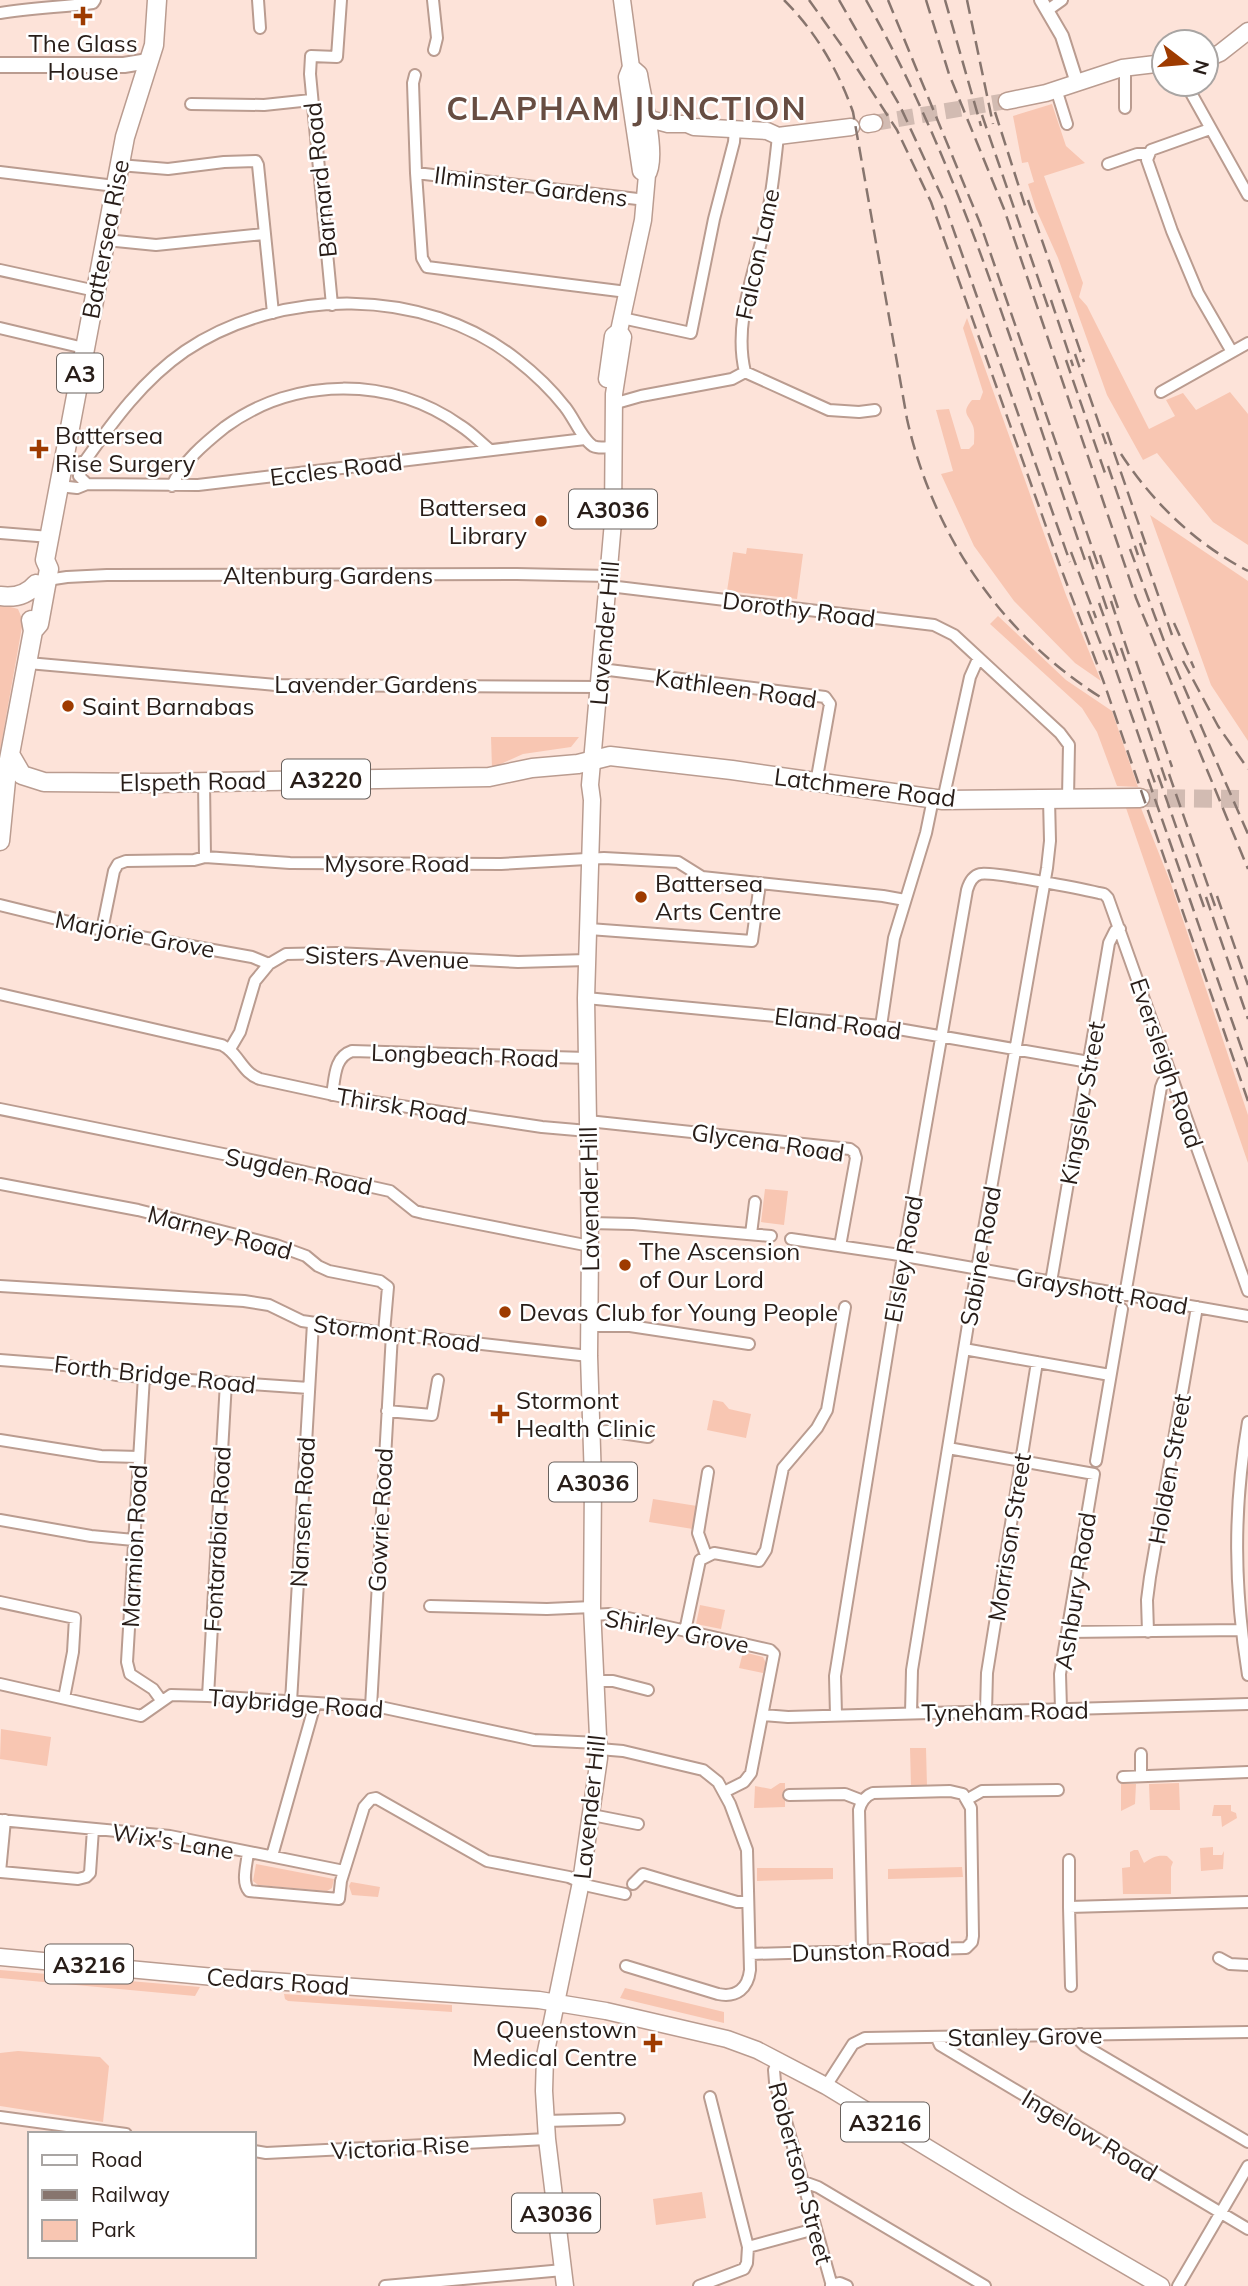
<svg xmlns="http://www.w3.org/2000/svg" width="1248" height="2286" font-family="Mulish,sans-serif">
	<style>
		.green { fill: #f8c6b2 }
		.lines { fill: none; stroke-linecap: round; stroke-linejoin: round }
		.primary-tunnel { stroke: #d2bbb2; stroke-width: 16; stroke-dasharray: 16 8; stroke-linecap: butt }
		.trunk-tunnel { stroke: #d2bbb2; stroke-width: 18; stroke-dasharray: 18 9; stroke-linecap: butt }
		.minor-casing { stroke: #ba9c90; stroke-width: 14 }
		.tertiary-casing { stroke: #ba9c90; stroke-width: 16 }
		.secondary-casing { stroke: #ba9c90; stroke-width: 18 }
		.primary-casing { stroke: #ba9c90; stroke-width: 19 }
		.trunk-casing { stroke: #ba9c90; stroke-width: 21 }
		.minor { stroke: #fff; stroke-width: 10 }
		.tertiary { stroke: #fff; stroke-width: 12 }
		.secondary { stroke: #fff; stroke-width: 14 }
		.primary { stroke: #fff; stroke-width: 16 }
		.trunk { stroke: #fff; stroke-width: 18 }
		.rail { stroke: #87756e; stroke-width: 2.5; stroke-dasharray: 14 7; stroke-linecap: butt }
		.poi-dot { fill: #9e3b00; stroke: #fff; stroke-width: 2.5 }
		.labels { text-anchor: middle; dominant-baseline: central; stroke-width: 5; stroke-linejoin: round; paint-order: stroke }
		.shield { fill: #fff; stroke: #68615d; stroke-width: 2 }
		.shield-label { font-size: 23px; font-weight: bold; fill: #281d18 }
		.poi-label { font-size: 24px; fill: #281d18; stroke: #fff; text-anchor: start }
		.street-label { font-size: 24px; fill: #281d18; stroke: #fff }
		.district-label { font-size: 32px; font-weight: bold; letter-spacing: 2px; fill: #674d42; stroke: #fff }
	</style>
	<rect width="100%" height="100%" fill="#fde3d9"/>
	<path class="green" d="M1052 104 1066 146 1085 163 1044 176 1083 283 1079 297 1087 306 1149 429 1175 416 1166 400 1183 393 1196 410 1230 392 1248 414V545L1213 522 1157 453 1143 460 1107 395 1058 258 1036 209 1028 184 1034 182 1028 162 1022 163 1013 116Z
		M967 318 1066 595 1101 681 1075 663 1014 601 974 546 941 474 953 471 936 410 949 409 961 449H969L974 444C974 439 975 431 973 426 968 414 961 413 972 400H980L983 392 963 328Z
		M1150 515 1248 581V741L1211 685Z
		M747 548 803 554 797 599 727 591 733 552 746 554Z
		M0 604 18 609 23 621 0 751Z
		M998 616 1066 680 1112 711 1138 787 1117 786 1097 732 1082 708 990 624Z
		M491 737H579L571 747 523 754 492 768Z
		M1126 808H1141L1171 884 1248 1115V1163Z
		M765 1189 788 1191 784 1225 761 1222Z
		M713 1400 723 1402 729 1409 751 1414 746 1438 707 1430Z
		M653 1499 697 1506 693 1529 649 1522Z
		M700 1605 725 1610 721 1629 696 1624Z
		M743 1652 763 1657 766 1663 763 1673 739 1668Z
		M1 1729 51 1737 47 1766 0 1759Z
		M910 1748H926L927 1786H911Z
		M780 1783H785V1807L754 1808 755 1786 771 1789Z
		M1179 1783 1180 1810H1150L1149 1784Z
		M1121 1784H1136L1135 1804 1121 1811Z
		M1214 1805H1231V1811L1236 1813 1237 1818 1222 1827 1221 1816H1212Z
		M1213 1847V1855H1222L1224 1851 1223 1869 1201 1871 1200 1848Z
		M1134 1850H1138L1144 1863C1153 1857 1156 1855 1167 1856L1173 1862 1171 1867V1894H1123L1122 1868 1130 1867V1852Z
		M256 1864 334 1879 332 1888 327 1891 258 1885 253 1881Z
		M962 1867 963 1877 888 1879V1869Z
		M757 1868H833V1879L757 1881Z
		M351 1882 380 1887 378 1897 352 1895 349 1886Z
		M0 1970 200 1987 195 1996 0 1978Z
		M625 1988 724 2012V2023L620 1998Z
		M284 1994 452 2005V2012L288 2001 285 1999Z
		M18 2051 100 2057 109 2066 103 2122 0 2106V2053Z
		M702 2192 706 2218 656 2225 653 2199Z"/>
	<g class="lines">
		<path class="primary-tunnel" d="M874 123 1007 101"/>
		<path class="trunk-tunnel" d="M1140 798 1248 799"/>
		<g class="minor-casing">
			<path id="minor" d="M258 0 260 28
				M433 0 437 38 434 50
				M1048 10 1062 0
				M0 13C31 8 62 7 93 3L95 0
				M1125 68V108
				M415 75 413 83 416 173 422 258 427 267 627 292
				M1186 84 1248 195
				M1056 89 1067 124
				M191 104 264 105 311 100
				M1210 129 1151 150 1147 160 1172 231 1198 293 1232 352
				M1108 164 1137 154H1148
				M119 165 168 169 224 162 256 161 258 165 273 313
				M0 172 115 186
				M416 173 646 200
				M106 240 156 245 264 234
				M0 270 96 291
				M332 305 310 74 311 56 337 57 341 0
				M622 318 691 333 714 219 734 142 735 128
				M0 328 84 348
				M745 372C733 322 755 272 766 222 772 194 775 165 778 136
				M745 372 829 410 859 412 875 410
				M1161 392 1248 343
				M613 404 641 396 732 379 745 372
				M63 461 77 463 85 461C114 420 143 380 185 351 280 287 424 286 516 359 534 373 551 389 565 407 574 418 582 439 593 446 599 449 606 447 613 447
				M85 461 79 476 87 484
				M59 486 77 488 87 484 198 485 585 439
				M172 486C182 462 205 443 225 427 295 376 391 376 461 426 472 433 480 442 490 450
				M0 533 50 537
				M47 580 67 577 107 575 517 574 609 576
				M609 586 934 625 954 635 1060 733 1069 745 1068 798
				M28 663 276 685 600 687
				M601 669 825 697 830 704 816 783
				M204 782 205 857 290 863 501 864 604 858 678 862 702 877 883 896 905 900
				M943 800 970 677 978 659
				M0 905 102 930 252 957 269 964
				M589 929 752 941 760 883
				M102 930 114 871 118 864 126 861 194 860 205 857
				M0 994 222 1045C239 1053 242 1073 260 1079L348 1098 542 1127 588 1131
				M586 998 881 1026 1089 1062
				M881 1026 894 938 926 833 933 799
				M230 1049 240 1032 255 981 269 964 286 954 336 953 518 962 587 960
				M332 1095C335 1078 334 1057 352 1051L587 1058
				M0 1109 233 1156 390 1191 415 1211 423 1213 590 1246
				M588 1121 850 1149 854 1152 856 1158 840 1246
				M0 1184 138 1210 276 1245 306 1256 318 1266 329 1271 380 1281 388 1287 384 1333
				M590 1223 633 1224 771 1236
				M751 1234 755 1202
				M791 1239 893 1254 1248 1316
				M1051 1282 1109 943 1115 931 1120 929
				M0 1286 244 1301 269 1305 302 1321 384 1333 589 1356
				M1125 1295 1161 1087 1163 1082 1172 1076
				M589 1326H630L749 1344
				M964 1349 1110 1375
				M0 1360 64 1365 116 1375 309 1388
				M144 1376 127 1662 130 1674 153 1689 161 1700
				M387 1411 432 1415 438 1380
				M1248 1422C1233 1509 1234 1588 1248 1675
				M592 1432 608 1431 648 1437
				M0 1440 101 1456 139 1457
				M948 1448 1094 1474 1060 1674 1061 1709
				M1096 1461 1122 1309
				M0 1520 91 1536 134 1540
				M706 1555 698 1533 708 1472
				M0 1602 75 1618 73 1652 64 1698
				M430 1606 547 1609 592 1607
				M592 1615 609 1614 642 1621 770 1650 774 1654 751 1773 744 1782 724 1792
				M685 1631 700 1560 714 1553 759 1561 766 1550 783 1468 817 1428 827 1410 845 1307
				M1067 1632 1241 1630
				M1148 1632 1147 1600 1150 1577 1197 1307
				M596 1681H613L648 1690
				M0 1684 141 1716 171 1695 208 1696 380 1707 534 1740 599 1743
				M208 1696 226 1382
				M291 1702 313 1323
				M371 1707 392 1334
				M986 1711 987 1673 1037 1362
				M911 1713 912 1670 977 1269 1047 868 1050 841 1049 799
				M763 1715 788 1717 1248 1704
				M836 1715 835 1676 903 1256 967 890C969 883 972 876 980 874 992 871 1082 889 1099 893 1106 894 1104 894 1108 898L1248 1291
				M599 1749 623 1751 703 1770 718 1782 730 1804 747 1850 750 1970C748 1988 737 1998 718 1994L626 1966
				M1141 1776V1754
				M1123 1777 1248 1772
				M789 1795 845 1794 863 1801
				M968 1799 982 1791 1058 1790
				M592 1815 638 1824
				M0 1820 170 1836 344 1871
				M248 1852C247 1864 241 1882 249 1891L339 1899 341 1881 364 1807 371 1799 376 1798 487 1861 569 1877 589 1886 625 1894
				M272 1856 315 1704
				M1069 1860V1907
				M0 1872 5 1820
				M1 1872 78 1879 86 1877 90 1873 93 1829
				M633 1884 643 1874 737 1902H748
				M750 1954 966 1948 972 1942 973 1936 971 1808 963 1794 950 1791 873 1793C865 1796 861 1802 859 1810L862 1950
				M1219 1958 1230 1964 1248 1965
				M1071 1986 1069 1907 1248 1902
				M1080 2034V2041L1085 2046 1248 2142
				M937 2038 940 2045 1248 2229
				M778 2060 774 2070 775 2082 832 2286
				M826 2086 853 2044 865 2038 1248 2032
				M710 2097 748 2247 815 2229
				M0 2117 126 2134
				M545 2121 619 2119
				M254 2151 266 2153 547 2139
				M804 2182 818 2187 985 2286
				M831 2285 840 2283 847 2286
				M385 2286 563 2270
				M699 2286 744 2269 747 2263 748 2247
				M1178 2286 1248 2166"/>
		</g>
		<g class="tertiary-casing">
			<path id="tertiary" d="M1041 0 1062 36 1077 83"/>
		</g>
		<g class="secondary-casing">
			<path id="secondary" d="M0 65H124L148 61"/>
		</g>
		<g class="primary-casing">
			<path id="primary" d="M622 0 631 67 627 77 641 171 647 175
				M1206 59 1220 53 1248 31
				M1007 101 1046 93 1122 68 1164 63
				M646 118 668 124H687L694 127 767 131 778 136 851 127
				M868 124 874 123
				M607 379 613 336 619 331 643 220 647 175C659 158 642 96 639 74L631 67
				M0 1957 214 1977 539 2000 606 2011 727 2039 757 2050 826 2086 1015 2201 1161 2286
				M565 2286 547 2139 544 2091 545 2056 581 1882 599 1758 592 1607 593 1481 589 1356 590 1246 586 998 592 800 590 785 613 522 614 394 623 337 619 331"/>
		</g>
		<g class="trunk-casing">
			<path id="trunk" d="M0 596C14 598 27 595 36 584
				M33 631 39 624 49 569 45 560 125 137 154 45 157 0
				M11 756 22 775 44 782 156 783 489 777 532 768 578 764 610 756 732 770 943 800 1140 798
				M0 841 7 770 33 631 31 620"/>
		</g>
		<use href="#minor" class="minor"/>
		<use href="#tertiary" class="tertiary"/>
		<use href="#secondary" class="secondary"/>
		<use href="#primary" class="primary"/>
		<use href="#trunk" class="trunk"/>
		<path class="rail" d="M784 0C816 32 838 70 853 112L907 419C933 536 1003 637 1105 700
			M809 0 847 53 897 130 931 202 1059 563 1103 680 1248 1101
			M839 0 900 106 942 197 1070 562
			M866 0C966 177 1021 375 1087 566
			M888 0 980 223 1098 565
			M926 0 949 74 1004 209 1136 598 1248 869
			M945 0 981 126
			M967 0 993 124
			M995 112 1027 212
			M982 115 1049 310
			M1028 200 1084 362
			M1051 300 1073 366
			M1075 354 1106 444
			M1066 360 1106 476
			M1107 432 1148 551
			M1121 454C1153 503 1196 544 1248 571
			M1108 466 1138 555
			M1140 543 1172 635
			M1130 549 1164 641 1248 834
			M1071 552 1096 618
			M1100 555 1118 608
			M1089 556 1108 612
			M1111 601 1130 658
			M1099 603 1119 659
			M1088 611 1107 660
			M1174 623 1194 668
			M1121 648 1167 784
			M1109 650 1156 786
			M1136 661 1172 767
			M1183 661 1218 726 1248 769
			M1169 774 1215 906
			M1158 775 1204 907
			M1148 779 1248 1067
			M1217 896 1248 985
			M1206 897 1248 1019"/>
	</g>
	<g class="poi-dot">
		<path d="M79.5 5.5h7v7h7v7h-7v7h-7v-7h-7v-7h7z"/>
		<path d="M35.5 438.5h7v7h7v7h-7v7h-7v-7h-7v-7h7z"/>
		<circle cx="541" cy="521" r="7"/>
		<circle cx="68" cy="706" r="7"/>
		<circle cx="641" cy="897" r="7"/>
		<circle cx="625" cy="1265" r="7"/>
		<circle cx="505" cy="1312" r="7"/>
		<path d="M496.5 1403.5h7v7h7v7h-7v7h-7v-7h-7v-7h7z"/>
		<path d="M649.5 2032.5h7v7h7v7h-7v7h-7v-7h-7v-7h7z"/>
	</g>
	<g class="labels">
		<g class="shield">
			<rect x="57" y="353.5" width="46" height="39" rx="5"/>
			<rect x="569" y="489.5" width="88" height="39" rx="5"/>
			<rect x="282" y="759.5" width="88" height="39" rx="5"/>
			<rect x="549" y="1462.5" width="88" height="39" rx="5"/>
			<rect x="45" y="1944.5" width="88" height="39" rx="5"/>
			<rect x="841" y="2102.5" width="88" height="39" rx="5"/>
			<rect x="512" y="2193.5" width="88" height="39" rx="5"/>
		</g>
		<g class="shield-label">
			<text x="80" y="373">A3</text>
			<text x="613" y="509">A3036</text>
			<text x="326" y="779">A3220</text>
			<text x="593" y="1482">A3036</text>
			<text x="89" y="1964">A3216</text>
			<text x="885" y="2122">A3216</text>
			<text x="556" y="2213">A3036</text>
		</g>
		<g class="poi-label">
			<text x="83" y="43" text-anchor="middle">The Glass<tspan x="83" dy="28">House</tspan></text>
			<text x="55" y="435">Battersea<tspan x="55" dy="28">Rise Surgery</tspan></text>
			<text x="527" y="507" text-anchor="end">Battersea<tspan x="527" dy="28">Library</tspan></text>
			<text x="82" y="706">Saint Barnabas</text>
			<text x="655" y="883">Battersea<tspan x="655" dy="28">Arts Centre</tspan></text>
			<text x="639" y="1251">The Ascension<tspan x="639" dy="28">of Our Lord</tspan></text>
			<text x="519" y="1312">Devas Club for Young People</text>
			<text x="516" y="1400">Stormont<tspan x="516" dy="28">Health Clinic</tspan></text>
			<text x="637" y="2029" text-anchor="end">Queenstown<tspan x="637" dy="28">Medical Centre</tspan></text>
		</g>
		<g class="street-label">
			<text transform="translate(320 180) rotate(-96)">Barnard Road</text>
			<text transform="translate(531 186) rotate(7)">Ilminster Gardens</text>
			<text transform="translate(105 239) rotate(-79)">Battersea Rise</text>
			<text transform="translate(757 254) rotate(-78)">Falcon Lane</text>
			<text transform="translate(336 469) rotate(-7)">Eccles Road</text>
			<text x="328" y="575">Altenburg Gardens</text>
			<text transform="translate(799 609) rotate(7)">Dorothy Road</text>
			<text transform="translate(604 633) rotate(-85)">Lavender Hill</text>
			<text x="376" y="684">Lavender Gardens</text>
			<text transform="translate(736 688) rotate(8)">Kathleen Road</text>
			<text transform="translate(193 781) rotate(-1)">Elspeth Road</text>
			<text transform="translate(865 787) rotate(7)">Latchmere Road</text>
			<text x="397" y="863">Mysore Road</text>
			<text transform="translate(135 934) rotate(11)">Marjorie Grove</text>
			<text transform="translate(387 957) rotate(2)">Sisters Avenue</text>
			<text transform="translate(838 1023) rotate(7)">Eland Road</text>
			<text transform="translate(465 1055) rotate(2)">Longbeach Road</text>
			<text transform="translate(1167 1063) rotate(71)">Eversleigh Road</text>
			<text transform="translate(1082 1103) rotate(-80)">Kingsley Street</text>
			<text transform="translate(402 1106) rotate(9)">Thirsk Road</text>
			<text transform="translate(768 1142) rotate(8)">Glycena Road</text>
			<text transform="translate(299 1171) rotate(12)">Sugden Road</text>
			<text transform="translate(589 1199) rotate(-91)">Lavender Hill</text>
			<text transform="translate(220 1232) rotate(15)">Marney Road</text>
			<text transform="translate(980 1256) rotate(-80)">Sabine Road</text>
			<text transform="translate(903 1259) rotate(-80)">Elsley Road</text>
			<text transform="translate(1102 1291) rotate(10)">Grayshott Road</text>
			<text transform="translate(397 1333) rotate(7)">Stormont Road</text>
			<text transform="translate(155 1374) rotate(6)">Forth Bridge Road</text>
			<text transform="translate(1169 1469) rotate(-80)">Holden Street</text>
			<text transform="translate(302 1512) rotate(-87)">Nansen Road</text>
			<text transform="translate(380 1520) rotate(-87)">Gowrie Road</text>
			<text transform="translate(1009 1537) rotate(-81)">Morrison Street</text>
			<text transform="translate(217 1539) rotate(-87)">Fontarabia Road</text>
			<text transform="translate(134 1546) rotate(-87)">Marmion Road</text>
			<text transform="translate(1075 1591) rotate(-81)">Ashbury Road</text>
			<text transform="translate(677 1631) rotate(11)">Shirley Grove</text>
			<text transform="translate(296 1703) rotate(4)">Taybridge Road</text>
			<text transform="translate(1005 1711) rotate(-1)">Tyneham Road</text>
			<text transform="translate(589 1807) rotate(-84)">Lavender Hill</text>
			<text transform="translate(173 1841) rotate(9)">Wix's Lane</text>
			<text transform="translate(871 1950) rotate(-2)">Dunston Road</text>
			<text transform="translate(278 1981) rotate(4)">Cedars Road</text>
			<text transform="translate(1025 2036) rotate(-1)">Stanley Grove</text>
			<text transform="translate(1090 2135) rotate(31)">Ingelow Road</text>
			<text transform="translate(400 2147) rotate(-3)">Victoria Rise</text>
			<text transform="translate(801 2173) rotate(75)">Robertson Street</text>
		</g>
		<g class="district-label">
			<text x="627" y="108">CLAPHAM JUNCTION</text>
		</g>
	</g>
	<rect x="28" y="2132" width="228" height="126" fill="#ffffff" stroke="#a9a5a3" stroke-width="2"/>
	<rect x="42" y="2155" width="35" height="10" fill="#ffffff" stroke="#a9a5a3" stroke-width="2"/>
	<text x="91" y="2167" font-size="21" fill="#281d18">Road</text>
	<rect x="42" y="2190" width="35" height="10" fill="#87756e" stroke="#a9a5a3" stroke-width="2"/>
	<text x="91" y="2202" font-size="21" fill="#281d18">Railway</text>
	<rect x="42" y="2220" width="35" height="21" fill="#f8c6b2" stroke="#a9a5a3" stroke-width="2"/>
	<text x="91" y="2237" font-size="21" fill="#281d18">Park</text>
	<g transform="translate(1185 63) rotate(106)"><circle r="33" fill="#ffffff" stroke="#a9a5a3" stroke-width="2"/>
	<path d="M0-5L12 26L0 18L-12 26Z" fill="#9e3b00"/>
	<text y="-10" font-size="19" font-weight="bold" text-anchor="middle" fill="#281d18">N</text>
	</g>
</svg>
